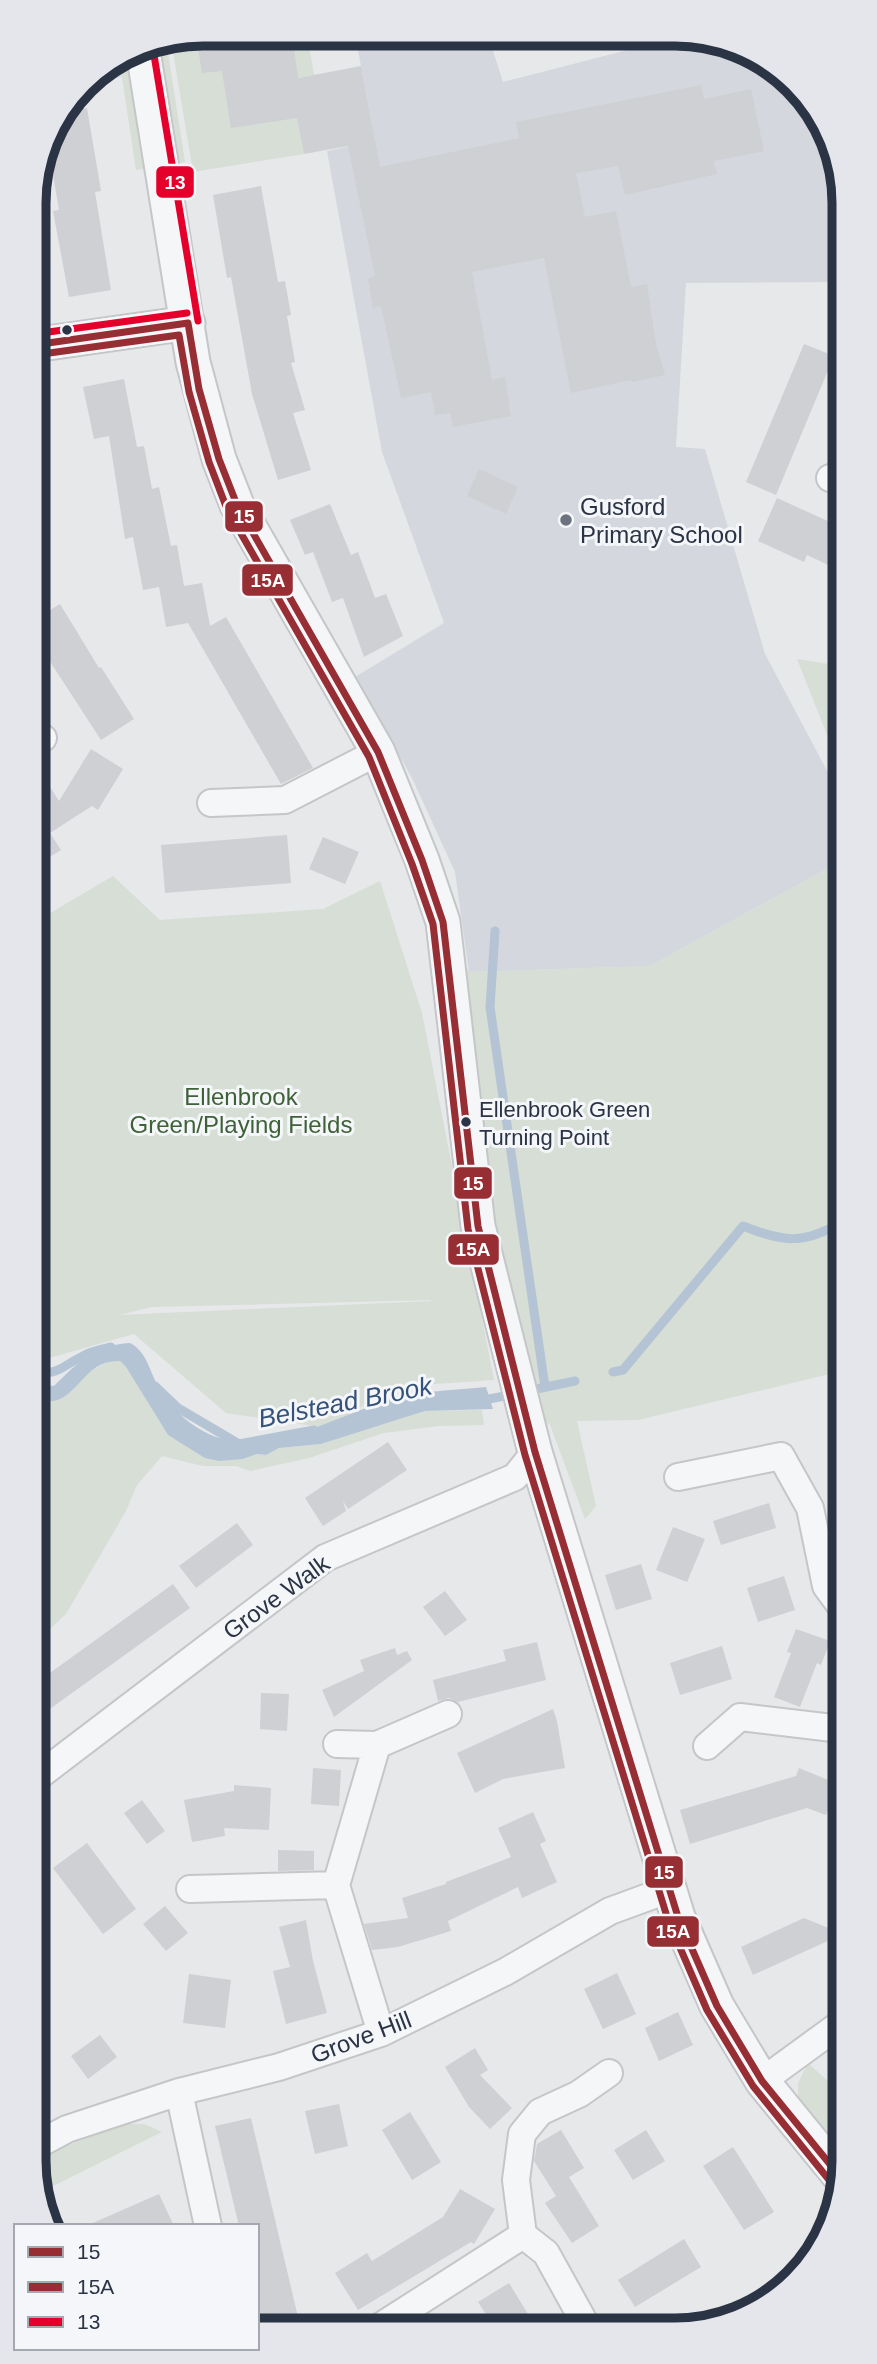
<svg xmlns="http://www.w3.org/2000/svg" width="877" height="2364" font-family="Helvetica,sans-serif">
	<style>
		.built { fill: #d4d7dd }
		.green { fill: #d6ded6; fill-rule: evenodd }
		.water { fill: #b4c4d5 }
		.lines { fill: none; stroke-linecap: round; stroke-linejoin: round }
		.stream { stroke: #b4c4d5; stroke-width: 9 }
		.building { fill: #ced0d3 }
		.minor-casing { stroke: #c4c6c8; stroke-width: 30 }
		.tertiary-casing { stroke: #c4c6c8; stroke-width: 37 }
		.minor { stroke: #f5f6f7; stroke-width: 26 }
		.tertiary { stroke: #f5f6f7; stroke-width: 33 }
		.bus-1-casing { stroke: #f4f6f9; stroke-width: 12 }
		.bus-2-casing { stroke: #f4f6f9; stroke-width: 12 }
		.bus-3-casing { stroke: #f4f6f9; stroke-width: 12 }
		.bus-1 { stroke: #962e33; stroke-width: 7 }
		.bus-2 { stroke: #962e33; stroke-width: 7 }
		.bus-3 { stroke: #e4002b; stroke-width: 7 }
		.bus-dot { fill: #2b3445; stroke: #f4f6f9; stroke-width: 2.5 }
		.poi-dot { fill: #6c737f; stroke: #f4f6f9; stroke-width: 2.5 }
		.labels { text-anchor: middle; dominant-baseline: central; stroke-width: 6; stroke-linejoin: round; paint-order: stroke }
		.bus-label { font-size: 22px; fill: #2b3445; stroke: #f4f6f9; text-anchor: start }
		.poi-label { font-size: 24px; fill: #2b3445; stroke: #f4f6f9; text-anchor: start }
		.park-label { font-size: 24px; fill: #3f6138; stroke: #f4f6f9 }
		.street-label { font-size: 24px; fill: #2b3445; stroke: #f4f6f9 }
		.water-label { font-size: 26px; font-style: italic; fill: #34527a; stroke: #f4f6f9 }
		.rim { fill: none; stroke: #2b3445; stroke-width: 9 }
		.line-badge { stroke: #f4f6f9; stroke-width: 2.5 }
		.badge-label { font-size: 19px; text-anchor: middle; font-weight: bold; fill: #fff }
	</style>
	<rect width="100%" height="100%" fill="#e6e8ea"/>
	<path class="built" d="M355 34 488 35 503 82 682 36 708 37 794 83 840 169 841 282 686 283 676 447 705 449 765 654 841 797V861L650 966 469 972 455 872 412 778 355 677 444 623 382 452 327 151 375 141Z
		M119 58 121 77 85 83 91 76Z"/>
	<path class="green" d="M203 33 307 34 314 75 290 79 304 154 193 172 171 40Z
		M166 40 185 162 136 170 119 58 138 46Z
		M797 659 841 666V770Z
		M841 861 842 1371 638 1420 577 1421 596 1506 585 1519 549 1422 535 1452 443 922 469 972 650 966Z
		M113 876 160 920 323 909 380 881 422 1013 494 1380 392 1387 328 1428 226 1413 134 1334 35 1362V922ZM431 1300V1301L119 1315 152 1307Z
		M110 1361H120L126 1367 168 1435 243 1459 257 1454 266 1455 279 1448 321 1444 425 1411 482 1410 484 1425 439 1426 384 1433 309 1458 250 1471 236 1466H203L162 1456 137 1485 126 1511 66 1614 36 1642 35 1399 47 1402 71 1392 90 1371Z
		M808 2063 843 2095V2149L798 2099V2083Z
		M125 2124H144L162 2132 37 2194V2160L50 2152Z"/>
	<path class="water" d="M130 1343C147 1352 149 1370 158 1386 168 1405 185 1421 203 1431 259 1463 336 1416 391 1399 416 1391 459 1390 486 1387L493 1409 425 1411 321 1444 279 1448 266 1455 257 1454 243 1459 219 1461 205 1458 168 1435 126 1367 120 1361C78 1359 78 1413 35 1399V1383L54 1386C77 1363 95 1345 130 1343Z"/>
	<g class="lines">
		<path class="stream" d="M495 931 490 1007 545 1387
			M613 1372 623 1370 743 1226C784 1242 803 1245 842 1222
			M35 1374C62 1373 62 1366 83 1356 91 1351 102 1349 111 1347
			M155 1386 178 1408 239 1444 314 1430
			M527 1391 575 1381
			M479 1401 514 1394"/>
	</g>
	<path class="building" d="M203 33 292 34 298 78 361 66 380 167 519 138 516 122 701 85 704 99 751 89 764 151 714 161 717 174 625 195 618 166 576 173 585 217 616 211 631 287 647 284 656 344 665 375 632 382 631 380 571 393 544 258 472 272 492 380 505 377 511 416 453 427 450 413 435 415 431 392 401 398 381 306 373 308 368 279 375 276 348 146 304 154 297 118 231 128 222 71 202 73 196 35Z
		M87 108 101 191 95 192 111 290 69 297 53 211 59 210 47 140 51 127 63 111Z
		M261 186 278 282 285 281 291 315 287 316 295 362 291 363 305 410 293 413 311 470 278 480 252 394 231 277 227 278 213 195Z
		M804 344 834 356 776 495 746 482Z
		M124 379 137 447 144 446 152 489 159 487 171 546 177 545 184 586 202 583 210 626 226 617 313 768 281 784 188 623 166 627 159 587 143 590 133 537 125 539 109 436 94 439 83 387Z
		M479 469 518 487 506 514 467 496Z
		M777 498 841 527V571L807 555 804 562 758 541Z
		M330 504 351 555 358 552 375 598 386 594 403 636 364 657 343 598 332 602 313 552 305 555 290 520Z
		M60 604 99 668 101 667 134 719 101 740 34 637V620Z
		M91 749 123 769 98 810 92 806 50 833 61 850 43 861 35 848 34 762 59 801Z
		M287 835 291 883 165 893 161 845Z
		M323 837 359 852 345 884 309 869Z
		M388 1442 407 1470 348 1509 343 1501 346 1511 323 1526 305 1498Z
		M769 1503 776 1528 721 1545 713 1521Z
		M237 1523 253 1545 196 1588 179 1566Z
		M673 1527 705 1539 687 1582 656 1570Z
		M641 1564 652 1599 616 1610 605 1575Z
		M784 1576 795 1610 758 1622 747 1588Z
		M173 1584 190 1608 36 1719V1683Z
		M445 1591 467 1620 445 1636 423 1607Z
		M796 1629 830 1641 821 1665 817 1663 800 1707 774 1697 791 1653 787 1652Z
		M537 1642 546 1680 458 1702 449 1698 438 1701 433 1680 506 1661 503 1650Z
		M722 1646 732 1679 680 1695 670 1663Z
		M395 1648 397 1655 407 1651 412 1660 334 1717 322 1690 364 1671 360 1660Z
		M261 1693 289 1694 287 1731 260 1729Z
		M553 1709 557 1721 565 1768 503 1779 475 1793 457 1753Z
		M313 1768 341 1770 339 1806 311 1804Z
		M799 1768 838 1784 826 1815 807 1808 690 1844 680 1810 796 1776Z
		M234 1785 271 1788 269 1830 224 1828 225 1836 192 1842 184 1800 234 1791Z
		M142 1800 165 1831 147 1844 124 1813Z
		M533 1812 546 1841 540 1844 557 1882 522 1898 518 1887 448 1921 451 1931 398 1947 372 1950 364 1924 408 1918 402 1898 446 1884V1882L511 1857 498 1828Z
		M87 1843 136 1909 103 1934 53 1868Z
		M278 1850 314 1851V1870L278 1871Z
		M165 1906 188 1933 166 1951 143 1924Z
		M804 1918 843 1934 753 1975 741 1947Z
		M306 1920 313 1961 327 2013 286 2024 273 1971 290 1967 279 1927Z
		M617 1973 636 2014 603 2029 584 1989Z
		M189 1974 231 1980 225 2028 183 2023Z
		M678 2012 693 2045 659 2061 645 2028Z
		M100 2035 117 2057 88 2079 71 2056Z
		M475 2048 488 2070 480 2075 512 2108 490 2129 469 2107 445 2067Z
		M339 2104 348 2146 315 2154 305 2111Z
		M410 2112 441 2162 412 2180 382 2130Z
		M251 2118 298 2317 263 2326 257 2301V2226H239L215 2126Z
		M561 2130 584 2168 569 2177 599 2226 572 2243 545 2203 556 2196 534 2161 537 2144Z
		M646 2130 665 2161 633 2180 614 2150Z
		M733 2147 774 2212 744 2230 703 2166Z
		M460 2189 495 2209 474 2244 471 2242 358 2310 335 2273 367 2253 372 2261 443 2217Z
		M159 2194 174 2226H86Z
		M684 2239 701 2267 635 2307 618 2280Z
		M509 2283 536 2327H494L478 2302Z"/>
	<g class="lines">
		<g class="minor-casing">
			<path id="minor" d="M830 478 841 482
				M34 732 43 738
				M211 803 285 800 378 752
				M678 1477 781 1456 810 1508 826 1586 843 1609
				M337 1744 377 1745
				M707 1746 740 1717 841 1729
				M36 1778 325 1558 515 1477 535 1452
				M190 1889 336 1885
				M381 2033 336 1885 377 1745 448 1714
				M762 2081 843 2022
				M179 2092 208 2226
				M37 2145 67 2129 179 2092 279 2067 381 2033 505 1972 610 1911 670 1889
				M523 2235 516 2180 522 2134 540 2112 579 2094 609 2073
				M378 2328 523 2235 546 2253 587 2327"/>
		</g>
		<g class="tertiary-casing">
			<path id="tertiary" d="M142 45 193 362 219 459 237 505 378 752 422 860 443 922 478 1226 535 1452 678 1917 717 2006 762 2081 842 2179
				M34 345 188 323"/>
		</g>
		<use href="#minor" class="minor"/>
		<use href="#tertiary" class="tertiary"/>
		<g class="bus-1-casing">
			<path id="bus-1" d="M34 345 188 323 199 389 219 459 237 505 378 752 422 860 443 922 478 1226 535 1452 678 1917 717 2006 762 2081 842 2179"/>
		</g>
		<g class="bus-2-casing">
			<path id="bus-2" d="M35 355 179 335 189 392 209 462 227 509 369 757 412 864 433 924 468 1229 525 1455 668 1920 707 2010 753 2086 834 2186"/>
		</g>
		<g class="bus-3-casing">
			<path id="bus-3" d="M152 43 198 321
				M34 334 187 313"/>
		</g>
		<use href="#bus-1" class="bus-1"/>
		<use href="#bus-2" class="bus-2"/>
		<use href="#bus-3" class="bus-3"/>
	</g>
	<g class="bus-dot">
		<circle cx="67" cy="330" r="6"/>
		<circle cx="466" cy="1122" r="6"/>
	</g>
	<circle class="poi-dot" cx="566" cy="520" r="7"/>
	<g class="labels">
		<g class="bus-label">
			<text x="479" y="1109">Ellenbrook Green<tspan x="479" dy="28">Turning Point</tspan></text>
		</g>
		<g class="poi-label">
			<text x="580" y="506">Gusford<tspan x="580" dy="28">Primary School</tspan></text>
		</g>
		<g class="park-label">
			<text x="241" y="1096">Ellenbrook<tspan x="241" dy="28">Green/Playing Fields</tspan></text>
		</g>
		<g class="street-label">
			<text transform="translate(276 1597) rotate(-36)">Grove Walk</text>
			<text transform="translate(361 2037) rotate(-21)">Grove Hill</text>
		</g>
		<g class="water-label">
			<text transform="translate(345 1402) rotate(-11)">Belstead Brook</text>
		</g>
	</g>
	<path d="M0 0H877V2364H0ZM203 46H675A157 157 0 0 1 832 203V2161A157 157 0 0 1 675 2318H203A157 157 0 0 1 46 2161V203A157 157 0 0 1 203 46Z" fill="#e4e6eb" fill-rule="evenodd"/>
	<path class="rim" d="M203 46H675A157 157 0 0 1 832 203V2161A157 157 0 0 1 675 2318H203A157 157 0 0 1 46 2161V203A157 157 0 0 1 203 46Z"/>
	<g class="line-badge">
		<rect x="155" y="165" width="40" height="34" rx="7" fill="#e4002b"/>
		<rect x="224" y="500" width="40" height="33" rx="7" fill="#962e33"/>
		<rect x="241" y="563" width="53" height="34" rx="7" fill="#962e33"/>
		<rect x="453" y="1166" width="40" height="34" rx="7" fill="#962e33"/>
		<rect x="447" y="1233" width="53" height="33" rx="7" fill="#962e33"/>
		<rect x="644" y="1855" width="40" height="34" rx="7" fill="#962e33"/>
		<rect x="646" y="1915" width="54" height="33" rx="7" fill="#962e33"/>
	</g>
	<g class="badge-label">
		<text x="175" y="189">13</text>
		<text x="244" y="523">15</text>
		<text x="268" y="587">15A</text>
		<text x="473" y="1190">15</text>
		<text x="473" y="1256">15A</text>
		<text x="664" y="1879">15</text>
		<text x="673" y="1938">15A</text>
	</g>
	<rect x="14" y="2224" width="245" height="126" fill="#f4f6f9" stroke="#a4a8b1" stroke-width="2"/>
	<rect x="28" y="2247" width="35" height="10" fill="#962e33" stroke="#a4a8b1" stroke-width="2"/>
	<text x="77" y="2259" font-size="21" fill="#2b3445">15</text>
	<rect x="28" y="2282" width="35" height="10" fill="#962e33" stroke="#a4a8b1" stroke-width="2"/>
	<text x="77" y="2294" font-size="21" fill="#2b3445">15A</text>
	<rect x="28" y="2317" width="35" height="10" fill="#e4002b" stroke="#a4a8b1" stroke-width="2"/>
	<text x="77" y="2329" font-size="21" fill="#2b3445">13</text>
</svg>
